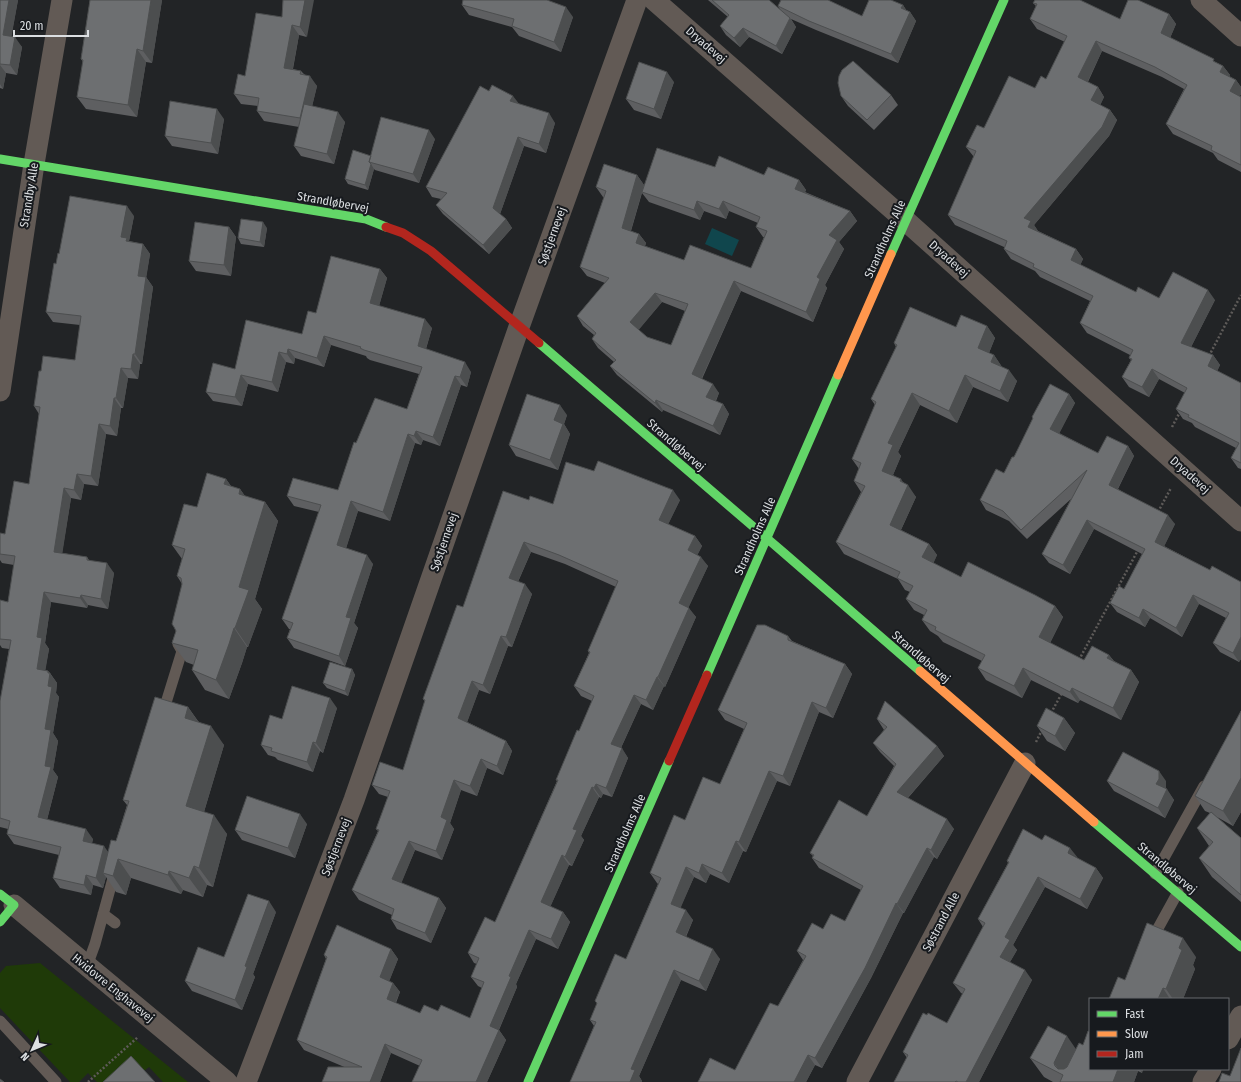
<svg xmlns="http://www.w3.org/2000/svg" width="1241" height="1082" font-family="'Fira Sans Condensed',sans-serif">
	<style>
		.green { fill: #1f3a08 }
		.water { fill: #10464d }
		.lines { fill: none; stroke-linecap: round; stroke-linejoin: round }
		.path { stroke: #5e5b59; stroke-width: 2.5; stroke-dasharray: 2 2; stroke-linecap: butt }
		.lane { stroke: #625a55; stroke-width: 11 }
		.street { stroke: #625a55; stroke-width: 21 }
		.fast { stroke: #63d668; stroke-width: 9 }
		.slow { stroke: #ff974d; stroke-width: 9 }
		.jam { stroke: #b3261e; stroke-width: 9 }
		.wall { fill: #5e5f61; fill-rule: evenodd }
		.shaded-wall { fill: #4c4e4f }
		.building { fill: #6d6f71; stroke: #4c4e4f; fill-rule: evenodd }
		.labels { text-anchor: middle; dominant-baseline: central; stroke-width: 4; stroke-linejoin: round; paint-order: stroke }
		.street-label { font-size: 12px; fill: #dcdfe2; stroke: #171a1e }
	</style>
	<rect width="100%" height="100%" fill="#222426"/>
	<path class="green" d="M40 963 188 1082H163L149 1067 130 1082H97L88 1073 79 1082H70L0 1008V973L6 966Z"/>
	<path class="water" d="M712 228 739 240 732 256 705 244Z"/>
	<g class="lines">
		<path class="path" d="M1209 356 1241 295
			M1172 427 1181 410
			M1158 512 1171 488
			M1079 660 1138 550
			M1051 713 1062 693
			M1036 742 1042 730
			M88 1082 138 1037"/>
		<path class="lane" d="M159 712 165 706 182 651 178 644V642
			M1155 874 1204 786
			M103 914 115 923
			M1151 941 1178 892
			M87 966 95 944 115 871
			M0 1021 56 1082"/>
		<path class="street" d="M654 0 906 221 1241 521
			M1201 0 1241 36
			M0 391 34 164 62 0
			M14 905 227 1082
			M1228 1039 1241 1016
			M246 1082 354 800 519 327 637 0
			M857 1082 1025 763
			M1203 1082 1211 1069"/>
		<path class="fast" d="M0 159 366 219 386 227
			M891 254 1004 0
			M539 343 784 553 920 671
			M707 675 838 375
			M1094 822 1241 947
			M0 894 14 905 0 922
			M528 1082 669 761"/>
		<path class="slow" d="M838 375 891 254
			M920 671 1094 822"/>
		<path class="jam" d="M386 227 403 233 431 251 539 343
			M669 761 707 675"/>
	</g>
	<path class="wall" d="M0 0H18L11 37 22 47 17 75 6 73 3 89 0 88Z
		M90 0H162L152 63 146 62 137 117 86 109 77 97 83 62 81 59Z
		M283 0 307 37 299 35 293 69 301 71 304 74 317 86 312 106 345 122 334 164 301 156 294 146 299 127 264 121 257 111 258 106 241 104 234 94 282 17Z
		M708 0H769L780 9 778 6 832 2 862 16 903 5 906 10 910 12 916 21 898 63 816 30 791 19 796 27 782 54 749 37 740 47 726 35 720 26 728 17Z
		M1083 2 1120 19 1169 14 1176 24 1170 38 1223 66 1230 75 1229 76 1236 80 1241 87V94L1240 96 1241 97V172L1218 160 1213 153 1173 134 1166 124 1184 89 1162 77 1102 51 1088 82 1098 87 1104 97 1100 105 1110 110 1117 120 1109 136 1034 225 1038 231 1076 249 1083 259 1080 265 1136 292 1159 298 1215 300 1191 347 1213 355 1220 365 1217 371 1241 383V469L1238 468 1231 458 1236 448 1195 427 1192 423 1183 419 1176 409 1185 393 1159 379 1149 397 1129 387 1122 377 1131 360 1129 358 1130 355 1087 333 1080 323 1090 301 1040 277 1035 271 1011 259 1004 249V247L955 225 948 215 974 157 966 147 984 128 1046 79 1065 42 1037 29 1030 19 1036 6 1033 3Z
		M462 5 573 17 561 52 519 36 512 27 469 15Z
		M674 82 661 119 634 110 626 99Z
		M489 91 519 104 555 123 546 153 524 146 500 214 506 219 512 228 489 254 443 214 436 205 441 199 432 197 426 187Z
		M891 95 898 105 874 130 848 106 841 96Z
		M224 119 218 154 172 146 165 136Z
		M435 139 419 183 375 170 374 169 368 190 348 184 345 179 371 156Z
		M715 167 799 180 806 190 805 192 850 211 857 221 839 242 844 249 825 285 827 288 813 322 741 291 702 379 719 393 716 401 723 404 729 414 720 435 663 410 662 412 617 375 610 366 614 362 598 348 592 339 594 335 583 326 577 316 605 283 587 276 580 267 604 197H603L596 187 637 175 644 185ZM642 193 649 202 700 220 704 211 726 219 729 211 758 223 756 227 763 237H764L751 268 684 260 645 246 646 243 639 234 631 231ZM662 302 685 311 671 345 647 337 638 330Z
		M134 216 129 241 143 244 150 254 146 277 153 287 142 364H140L138 379 128 378 123 408H121L117 436 106 434 98 486 84 484 81 500 71 498 62 553 87 557 89 560 114 573 108 609 88 605 87 608 51 602 45 643 49 649 45 670 48 671 50 673 57 683 56 693 59 697 53 733 58 741 53 770 58 777 47 820 93 839 92 843 108 852 116 841 127 805 123 800 188 707 198 721 224 745 204 812 227 834 213 887 207 885 203 897 183 890 181 894 131 878 126 895 116 892 106 877 103 888 93 885 91 895 60 888 53 878 59 855 14 844 7 834 8 829 0 827V701L9 649 2 648 0 645V600L8 602 14 565 2 563 0 560V533L5 534 29 484 39 414 34 406 41 371 75 360 80 325 53 322 46 312 56 264 59 254Z
		M229 227 236 237 231 276 196 271 189 261Z
		M267 228 264 247 241 244 238 238Z
		M380 269 387 278 379 306 432 328 426 349 471 372 467 387 461 385 440 446 423 440 421 445 415 443 390 521 358 511 346 548 373 564 354 623 358 628 345 666 294 648 287 638 290 629H289L282 619 319 512 294 506 287 496 338 490 356 443 407 409 419 374 370 360 367 358 366 356 331 345 324 367 295 358 294 364 286 362 278 392 248 384 242 406 213 401 206 392 235 369 302 334 316 313Z
		M987 326 995 338 989 353 994 355 1002 367 1017 381 1008 402 973 387 957 423 920 405 898 452 901 456 893 475 904 483 916 497 901 530 929 544 937 555 933 563 961 577 1055 606 1063 617 1050 643 1084 660 1109 655 1114 661 1131 670 1139 682 1121 720 1080 700 1078 703 1031 680 1022 698 986 680 978 668 982 661 943 642 938 636 930 631 922 620 924 615 914 610 906 599 910 592 905 590 898 579 844 554 836 542 861 492 854 481 859 469 852 459 875 405 871 399 896 347 894 343 956 327Z
		M1069 394 1075 403 1059 433 1098 453 1128 446 1134 456 1118 489 1175 524 1164 546 1210 570 1241 582V659L1239 662 1220 652 1213 643 1226 618 1199 604 1182 637 1150 618 1145 627 1117 612 1110 603 1124 589 1142 554 1094 529 1070 574 1049 563 1042 554 1071 499 1027 539 1009 521 986 510 980 500 1004 473 1014 457 1033 418 1032 417Z
		M567 415 564 424 570 434 558 470 516 456 509 445Z
		M226 479 231 486 240 489 245 496 265 502 278 521 255 599 262 609 248 647H247L242 663 229 699 205 690 192 670 194 665 186 662 172 643 176 631 182 584 177 576 182 559 172 545 197 507Z
		M529 500 553 504 680 500 668 524 695 536 702 546 697 555 708 566 688 608 696 617 665 687 664 686 653 710 641 704 621 748 628 758 612 797 603 794 601 798 599 797 581 836 584 840 572 866 569 865 550 907 563 912 570 922 558 949 536 939 516 984 517 987 499 1030 506 1040 487 1082H412L420 1066 391 1053 380 1082 304 1050 297 1040 326 959 324 955 391 949 398 959 389 981 393 983 400 992 396 1003 420 1013 438 1011 470 1018 482 988 478 986 471 977 477 964 474 963 468 953 495 922 557 781 556 780 579 731 592 701 581 696 574 686 589 653 588 651 616 587 565 564 531 552 518 582 532 594 512 647 508 646 490 694 479 690 467 722 506 741 512 751 503 775 487 768 477 796 461 790 450 823 454 829 442 860 415 850 401 883 439 898 446 908 431 943 397 929 391 919 392 915 359 900 352 890 378 831 376 829 388 797 379 794 372 785 403 770 425 702 423 699 463 607Z
		M788 636 792 641 845 664 852 674 833 718 819 712 790 786 777 781 746 852 743 851 729 883 710 874 706 883 694 877 680 908 693 920 686 937 720 959 706 991 681 980 639 1076 642 1081V1082H570L594 1026 590 1020 597 1004 595 1001 626 959 658 884 657 883 650 873 685 820 720 784 744 729 725 720 718 710Z
		M352 669 355 675 348 696 327 688 323 683Z
		M337 708 323 753 320 751 313 772 278 760 275 757 268 755 261 745 282 719Z
		M1241 711V812L1233 826 1217 817 1241 838V902L1212 877 1199 858 1209 846 1197 828 1210 813 1205 811 1195 796Z
		M1064 718 1075 733 1065 751 1047 741 1037 726Z
		M877 719 937 746 944 756 908 798 954 829 937 859 934 857 904 913H903L871 978 822 1068 815 1065 806 1082H698L735 1070 778 1006 803 960 797 951 823 929 845 921 861 890 819 868 812 858 813 856 810 853 867 816 894 766 880 752 873 743 884 730Z
		M1107 781H1166V789L1174 800 1165 818 1114 791Z
		M307 824 295 858 242 840 235 830Z
		M1077 858 1096 868 1103 878 1087 909 1045 887 1013 945 1017 950 1010 962 1032 980 979 1082H894L907 1058 903 1052 927 1015 947 1023 963 994 961 993 953 983 983 927 978 919 1008 863 1007 861Z
		M276 912 253 974 255 977 242 1010 192 991 185 981 224 957Z
		M1196 957 1193 965 1195 969 1183 999H1109L1125 980Z
		M1030 1058 1090 1069H1143L1142 1073 1138 1071 1134 1082H1053L1044 1077Z"/>
	<path class="shaded-wall" d="M9 0H18L10 45 3 35Z
		M151 0H162L152 63 143 51Z
		M305 0H314L307 37 300 27Z
		M903 5 909 14 910 12 916 21 898 63 891 54 901 8Z
		M566 7 573 17 561 52 554 42Z
		M1169 14 1176 24 1168 43 1161 33Z
		M790 18 796 27 782 54 776 46Z
		M292 25 299 35 291 78 284 68Z
		M743 28 749 37 740 47 734 38Z
		M15 37 22 47 17 75 10 65Z
		M1096 41 1102 51 1085 87 1078 77Z
		M137 49 146 62 137 117 128 105Z
		M0 65 6 73 3 89 0 84Z
		M1223 66 1230 75 1227 82 1220 72Z
		M667 72 674 82 661 119 654 109Z
		M310 76 317 86 307 128 300 118Z
		M1236 80 1241 87V94L1237 101 1230 91Z
		M1098 87 1104 97 1098 110 1091 100Z
		M513 96 520 105 510 101Z
		M217 109 224 119 218 154 211 143Z
		M1110 110 1117 120 1109 136 1034 225 1038 231 1028 227 1024 218Z
		M338 112 345 122 334 164 327 154Z
		M549 113 555 123 546 153 539 144Z
		M429 130 435 139 419 183 413 174Z
		M518 137 524 146 499 217 493 208Z
		M371 164 374 169 368 190 365 185Z
		M637 175 644 185 629 237 622 228Z
		M799 180 806 190 802 198 795 189Z
		M697 201 704 211 700 220 694 210Z
		M723 201 729 211 726 219 719 209Z
		M127 206 134 216 129 241 134 248 121 237Z
		M850 211 857 221 839 242 844 249 825 285 827 288 813 322 806 312 817 277 829 235Z
		M506 219 512 228 489 254 483 245Z
		M263 222 267 228 264 247 260 242Z
		M229 227 236 237 231 276 224 265Z
		M639 234 646 243 643 252 636 243Z
		M143 244 150 254 145 286 138 276Z
		M1076 249 1083 259 1078 270 1071 260Z
		M380 269 387 278 377 313 370 303Z
		M146 277 153 287 142 364 135 354Z
		M734 281 741 291 699 384 692 374Z
		M1208 290 1215 300 1188 353 1181 343Z
		M655 293 662 302 637 332 630 322Z
		M425 319 432 328 424 355 418 346Z
		M987 326 995 338 986 360 978 348Z
		M324 336 331 345 324 367 317 358Z
		M288 349 295 358 294 364 287 354Z
		M279 352 286 362 278 392 272 382Z
		M133 354 140 364 138 379 131 369Z
		M994 355 1002 367 991 362Z
		M1213 355 1220 365 1215 376 1208 366Z
		M465 362 471 372 467 387 460 377Z
		M121 368 128 378 123 408 116 398Z
		M1152 369 1159 379 1149 397 1142 387Z
		M1009 370 1017 381 1008 402 1000 391Z
		M241 375 248 384 242 406 235 397Z
		M965 375 973 387 957 423 949 411Z
		M455 376 461 385 440 446 433 437Z
		M713 384 719 393 713 406 706 397Z
		M912 393 920 405 898 452 901 456 890 482 882 471 888 443Z
		M1069 394 1075 403 1057 438 1050 429Z
		M114 398 121 408 117 436 110 426Z
		M656 400 663 410 662 412 655 403Z
		M723 404 729 414 720 435 713 426Z
		M560 405 567 415 564 424 570 434 558 470 550 460 554 420Z
		M99 424 106 434 98 486 91 476Z
		M416 431 423 440 421 445 414 436Z
		M408 434 415 443 390 521 383 512Z
		M1128 446 1134 456 1115 494 1109 485Z
		M77 474 84 484 81 500 74 490Z
		M226 479 239 498 224 484Z
		M901 479 907 488 908 485 916 497 898 536 890 525Z
		M64 488 71 498 61 562 54 552Z
		M240 489 253 508 239 494Z
		M673 490 680 500 666 529 659 520Z
		M351 501 358 511 344 555 337 545Z
		M265 502 278 521 255 599 262 609 248 647 235 628 239 587Z
		M1168 515 1175 524 1162 551 1155 542Z
		M1087 520 1094 529 1070 574 1063 565Z
		M695 536 702 546 695 560 688 550Z
		M524 542 531 552 515 588 509 578Z
		M929 544 937 555 931 569 922 557Z
		M367 555 373 564 354 623 358 628 345 666 339 656 346 617Z
		M701 557 708 566 686 613 679 603Z
		M107 563 114 573 108 609 101 599Z
		M525 584 532 594 512 647 506 637Z
		M44 592 51 602 45 643 49 649 44 679 37 669V637Z
		M81 595 88 605 87 608 80 598Z
		M1193 595 1199 604 1182 637 1176 628Z
		M1055 606 1063 617 1047 649 1039 637Z
		M689 608 696 617 665 687 658 677Z
		M1143 609 1150 618 1145 627 1139 618Z
		M234 628 247 647 242 663 229 699 216 680Z
		M501 636 508 646 490 694 483 685Z
		M1241 637V659L1239 662 1233 653Z
		M1109 655 1117 666 1107 658Z
		M845 664 852 674 833 718 826 708Z
		M1023 668 1031 680 1022 698 1014 686Z
		M352 669 355 675 348 696 345 691Z
		M1131 670 1139 682 1121 720 1113 708Z
		M48 671 57 683 56 693 59 697 53 733 58 741 53 770 58 777 45 827 38 817 45 766V729L48 686Z
		M657 677 664 686 653 710 646 700Z
		M472 681 479 690 465 728 458 718Z
		M1072 688 1080 700 1078 703 1070 692Z
		M634 695 641 704 618 754 611 744Z
		M330 698 337 708 323 753 316 743Z
		M812 702 819 712 790 786 783 776Z
		M188 707 201 726 185 718Z
		M1064 718 1075 733 1065 751 1055 736Z
		M211 726 224 745 200 825 186 806Z
		M506 741 512 751 503 775 497 766Z
		M313 742 320 751 313 772 307 762Z
		M937 746 944 756 904 802 897 792Z
		M622 748 628 758 612 797 606 788Z
		M481 759 487 768 477 796 470 786Z
		M769 771 777 781 746 852 739 842Z
		M1159 771 1166 781V789L1156 784Z
		M1241 778V812L1233 826 1223 811Z
		M454 780 461 790 450 823 454 829 442 860 436 851 441 817Z
		M596 784 603 794 601 798 594 788Z
		M592 787 599 797 581 836 584 840 572 866 565 857 573 829Z
		M1167 789 1174 800 1165 818 1158 808Z
		M300 814 307 824 295 858 288 848Z
		M214 815 227 834 213 887 199 868Z
		M947 819 954 829 937 859 931 850Z
		M86 829 93 839 90 851 83 841Z
		M409 841 415 850 399 889 392 879Z
		M736 841 743 851 729 883 722 873Z
		M104 846 111 856 103 873 106 877 103 888 96 878Z
		M927 848 934 857 904 913 897 904Z
		M1070 848 1078 858 1068 853Z
		M562 855 569 865 548 912 541 902Z
		M118 859 131 878 126 895 113 876Z
		M702 864 710 874 706 883 699 873Z
		M194 866 207 885 203 897 189 878Z
		M686 867 694 877 678 914 671 904Z
		M1096 868 1103 878 1087 909 1080 899Z
		M169 871 183 890 181 894 168 875Z
		M86 875 93 885 91 895 84 885Z
		M1038 877 1045 887 1013 945 1017 950 1007 967 1000 957 1005 937Z
		M439 898 446 908 431 943 425 933Z
		M269 901 276 912 253 974 255 977 242 1010 235 1000 245 966Z
		M896 903 903 913 871 978 822 1068 815 1058Z
		M686 910 693 920 683 942 676 932Z
		M563 912 570 922 558 949 551 939Z
		M529 930 536 939 516 984 517 987 496 1036 490 1026 509 976Z
		M1183 938 1196 957 1193 965 1195 969 1183 999H1173L1166 989 1179 948Z
		M391 949 398 959 387 987 380 977Z
		M713 949 720 959 706 991 699 981Z
		M674 970 681 980 639 1076 642 1081V1082H630L631 1069Z
		M1025 970 1032 980 979 1082H966Z
		M393 983 400 992 393 1008 387 999Z
		M1163 988 1170 999H1158Z
		M499 1030 506 1040 487 1082H476Z
		M1067 1036 1080 1055 1067 1082 1054 1063Z
		M385 1044 391 1053 380 1082H370Z
		M808 1055 815 1065 806 1082H794Z
		M1118 1069H1136L1138 1071 1134 1082H1113Z
		M1139 1069H1143L1142 1073Z"/>
	<path class="building" d="M0 0H9L3 35 15 37 10 65 0 64Z
		M90 0H151L143 51 137 49 128 105 77 97 83 60 81 59Z
		M283 0H305L300 27 292 25 284 68 301 71 300 74 310 76 300 118 257 111 259 98 234 94 238 74 245 76 256 13 282 17Z
		M463 0H547L566 7 554 42 512 26 514 19 462 5Z
		M712 0H769L790 18 776 46 743 28 734 38 720 26 729 15Z
		M781 0H828L862 16 869 0H891L903 5 901 8 910 12 891 54 809 21 778 6Z
		M1035 0H1080L1120 19 1128 0H1138L1169 14 1161 33 1214 59 1213 61 1223 66 1220 72 1236 80 1230 91 1241 97V165L1211 150 1212 146 1166 124 1187 85 1155 67 1096 41 1078 77 1098 87 1091 100 1110 110 1102 127 1024 218 1031 221 1028 227 1076 249 1071 260 1136 292 1138 287 1159 298 1173 272 1208 290 1181 343 1213 355 1208 366 1241 383V463L1231 458 1239 443 1188 417 1189 415 1176 409 1187 388 1152 369 1142 387 1122 377 1132 359 1129 358 1133 350 1080 323 1093 296 1033 267 1034 264 1004 249 1007 241 948 215 976 151 966 147 977 125 984 128 1009 76 1035 88 1041 76 1046 79 1067 36 1030 19 1037 4 1033 3Z
		M853 61 891 95 867 120 841 96 838 83 839 76 842 70Z
		M639 62 667 72 654 109 626 99Z
		M492 85 513 96 510 101 549 113 539 144 518 137 493 208 506 219 483 245 436 205 447 193 426 187 480 86 489 91Z
		M170 101 217 109 211 143 165 136Z
		M304 104 338 112 327 154 294 146Z
		M381 117 429 130 413 174 369 162Z
		M657 148 715 167 719 156 764 175 768 167 799 180 795 189 850 211 829 235 837 240 817 277 820 279 806 312 734 281 692 374 713 384 706 397 723 404 713 426 656 400 655 403 610 366 616 360 592 339 596 333 577 316 609 278 580 267 606 191 596 187 604 164 637 175 622 228 639 234 636 243 684 260 690 245 751 268 767 231 756 227 760 217 723 201 719 209 697 201 694 210 642 192ZM655 293 688 304 671 345 647 337 630 322Z
		M353 150 371 156 369 162 371 164 365 185 345 179Z
		M70 196 127 206 121 237 127 238 126 241 143 244 138 276 146 277 135 354H133L131 369 121 368 116 398H114L110 426 99 424 91 476 77 474 74 490 64 488 54 552 87 557V560L107 563 101 599 81 595 80 598 44 592 37 637 42 638 37 669 48 671V673H50L48 686 52 687 45 729 51 730 45 766 51 767 38 817 86 829 83 841 104 846 96 878 86 875 84 885 53 878 61 847 7 834 10 821 0 818V701L11 640 0 639V600L8 602 15 556 0 554V533L5 534 14 481 29 484 40 407 34 406 39 371H41L43 356 75 360 81 316 46 312 54 263 56 264 58 253 59 254Z
		M241 219 263 222 260 242 238 238Z
		M195 222 229 227 224 265 189 261Z
		M331 256 380 269 370 303 425 319 418 346 465 362 460 377 455 376 433 437 416 431 414 436 408 434 383 512 351 501 337 545 367 555 346 617 351 618 339 656 287 638 293 623 282 619 321 505 287 496 293 478 338 490 354 442 356 443 375 398 407 409 422 367 364 350 360 348 361 347 324 336 317 358 288 349 287 354 279 352 272 382 241 375 235 397 206 392 213 363 235 369 246 320 302 334 308 311 316 313Z
		M910 307 956 327 961 315 987 326 978 348 994 355 991 362 1009 370 1000 391 965 375 949 411 912 393 888 443 893 445 882 471 901 479 900 481 908 485 890 525 929 544 922 557 961 577 968 562 1035 595 1055 606 1039 637 1084 660 1092 646 1109 655 1107 658 1131 670 1113 708 1072 688 1070 692 1023 668 1014 686 978 668 985 655 935 630 936 627 922 620 927 610 906 599 913 586 897 578 900 572 836 542 865 486 854 481 861 463 852 459 876 402 871 399 897 345 894 343Z
		M1050 384 1069 394 1050 429 1098 453 1107 436 1128 446 1109 485 1168 515 1155 542 1210 570 1212 566 1241 582V637L1233 653 1213 643 1229 613 1193 595 1176 628 1143 609 1139 618 1110 603 1119 586 1124 589 1145 549 1087 520 1063 565 1042 554 1087 470 1021 530 1003 511 980 500 996 469 1004 473 1012 457H1014L1033 418 1032 417Z
		M527 394 560 405 554 420 563 424 550 460 509 445Z
		M598 461 673 490 659 520 695 536 688 550 701 557 679 603 689 608 658 677H657L646 700 634 695 611 744 622 748 606 788 596 784 594 788 592 787 573 829 577 830 565 857 562 855 541 902 563 912 551 939 529 930 509 976 511 977 490 1026 499 1030 476 1082H412L422 1060 385 1044 370 1082H322L328 1067H362L297 1040 327 957 324 955 337 925 391 949 380 977 393 983 387 999 420 1013 424 1005 438 1011 441 1005 470 1018 484 982 471 977 479 958 468 953 485 917 495 922 558 780H556L577 730 579 731 594 696 574 686 590 652 588 651 618 581 559 555 524 542 509 578 525 584 506 637 501 636 483 685 472 681 458 718 506 741 497 766 481 759 470 786 454 780 441 817 447 820 436 851 409 841 392 879 439 898 425 933 391 919 394 909 352 890 379 830 376 829 390 791 372 785 380 762 403 770 425 700 423 699 457 605 463 607 503 491 529 500 530 496 553 504 566 462 594 471Z
		M207 473 226 479 224 484 240 489 239 494 265 502 239 587 249 590 235 628H234L229 644 216 680 192 670 198 650 172 643 176 631 174 627 172 624 182 584 181 578 177 576 185 549 172 545 184 504 197 507Z
		M757 625H765L788 636V640L845 664 826 708 812 702 783 776 769 771 739 842 736 841 722 873 702 864 699 873 686 867 671 904 686 910 676 932 713 949 699 981 674 970 631 1069 635 1070 630 1082H570L596 1022 590 1020 597 1003 595 1001 615 954 626 959 661 878 650 873 674 815 685 820 703 777 720 784 747 723 718 710Z
		M330 662 352 669 345 691 323 683Z
		M292 686 330 698 316 743 313 742 307 762 271 751 272 748 261 745 270 715 282 719Z
		M155 697 188 707 185 718 211 726 186 806 214 815 199 868 194 866 189 878 169 871 168 875 118 859 113 876 103 873 111 840 116 841 129 801 123 800Z
		M885 701 937 746 897 792 947 819 931 850 927 848 897 904 896 903 865 968 815 1058 808 1055 794 1082H698L710 1058 735 1070 770 1003 778 1006 806 956 797 951 812 923 823 929 831 914 845 921 863 886 812 858 814 855 810 853 839 800 867 816 896 764 873 743 887 727 877 719Z
		M1046 708 1064 718 1055 736 1037 726Z
		M1241 711V778L1223 811 1195 796Z
		M1123 752 1159 771V779L1156 784 1167 789 1158 808 1107 781Z
		M247 796 300 814 288 848 235 830Z
		M1211 812 1241 838V895L1199 858 1213 842 1197 828Z
		M1023 829 1042 840 1045 835 1070 848 1068 853 1096 868 1080 899 1038 877 1005 937 1010 940 1000 957 1025 970 966 1082H958L956 1081 955 1082H894L908 1055 903 1052 923 1013 927 1015 928 1013 947 1023 965 989 953 983 985 923 978 919 1009 862 1007 861Z
		M248 894 269 901 245 966 247 967 235 1000 185 981 198 947 224 957Z
		M1147 923 1183 938 1179 948 1182 950 1166 989 1163 988 1158 999H1109L1118 977 1125 980Z
		M1048 1026 1067 1036 1054 1063 1055 1066 1058 1069H1064L1067 1067 1079 1043 1083 1045 1088 1031 1090 1032V1069H1118L1113 1082H1060L1063 1075 1030 1058Z
		M1241 1048V1082H1219L1222 1073 1230 1076Z
		M131 1056 155 1082H103Z
		M0 1079 4 1082H0Z"/>
	<g class="labels">
		<g class="street-label">
			<text transform="translate(706 45) rotate(41)">Dryadevej</text>
			<text transform="translate(29 195) rotate(-81)">Strandby Alle</text>
			<text transform="translate(333 202) rotate(10)">Strandløbervej</text>
			<text transform="translate(552 236) rotate(-70)">Søstjernevej</text>
			<text transform="translate(885 239) rotate(-66)">Strandholms Alle</text>
			<text transform="translate(949 259) rotate(42)">Dryadevej</text>
			<text transform="translate(676 445) rotate(41)">Strandløbervej</text>
			<text transform="translate(1190 475) rotate(42)">Dryadevej</text>
			<text transform="translate(755 536) rotate(-66)">Strandholms Alle</text>
			<text transform="translate(444 542) rotate(-71)">Søstjernevej</text>
			<text transform="translate(921 657) rotate(41)">Strandløbervej</text>
			<text transform="translate(625 833) rotate(-66)">Strandholms Alle</text>
			<text transform="translate(336 847) rotate(-69)">Søstjernevej</text>
			<text transform="translate(1167 868) rotate(40)">Strandløbervej</text>
			<text transform="translate(941 922) rotate(-62)">Søstrand Alle</text>
			<text transform="translate(113 988) rotate(39)">Hvidovre Enghavevej</text>
		</g>
	</g>
	<rect x="1089" y="998" width="140" height="72" fill="#171a1e" stroke="#66696c"/>
	<rect x="1097" y="1011" width="20" height="6" fill="#63d668" stroke="#66696c"/>
	<text x="1125" y="1018" font-size="12" fill="#dcdfe2">Fast</text>
	<rect x="1097" y="1031" width="20" height="6" fill="#ff974d" stroke="#66696c"/>
	<text x="1125" y="1038" font-size="12" fill="#dcdfe2">Slow</text>
	<rect x="1097" y="1051" width="20" height="6" fill="#b3261e" stroke="#66696c"/>
	<text x="1125" y="1058" font-size="12" fill="#dcdfe2">Jam</text>
	<g transform="translate(32 1050) rotate(226)" stroke="#171a1e" stroke-width="3" paint-order="stroke">
	<path d="M0-3L7 15L0 10L-7 15Z" fill="#dcdfe2"/>
	<text y="-6" font-size="11" font-weight="bold" text-anchor="middle" fill="#dcdfe2">N</text>
	</g>
	<path d="M14 30v6h74v-6" fill="none" stroke="#dcdfe2" stroke-width="2"/>
	<text x="20" y="30" font-size="12" fill="#dcdfe2" stroke="#171a1e" stroke-width="3" paint-order="stroke">20 m</text>
</svg>
